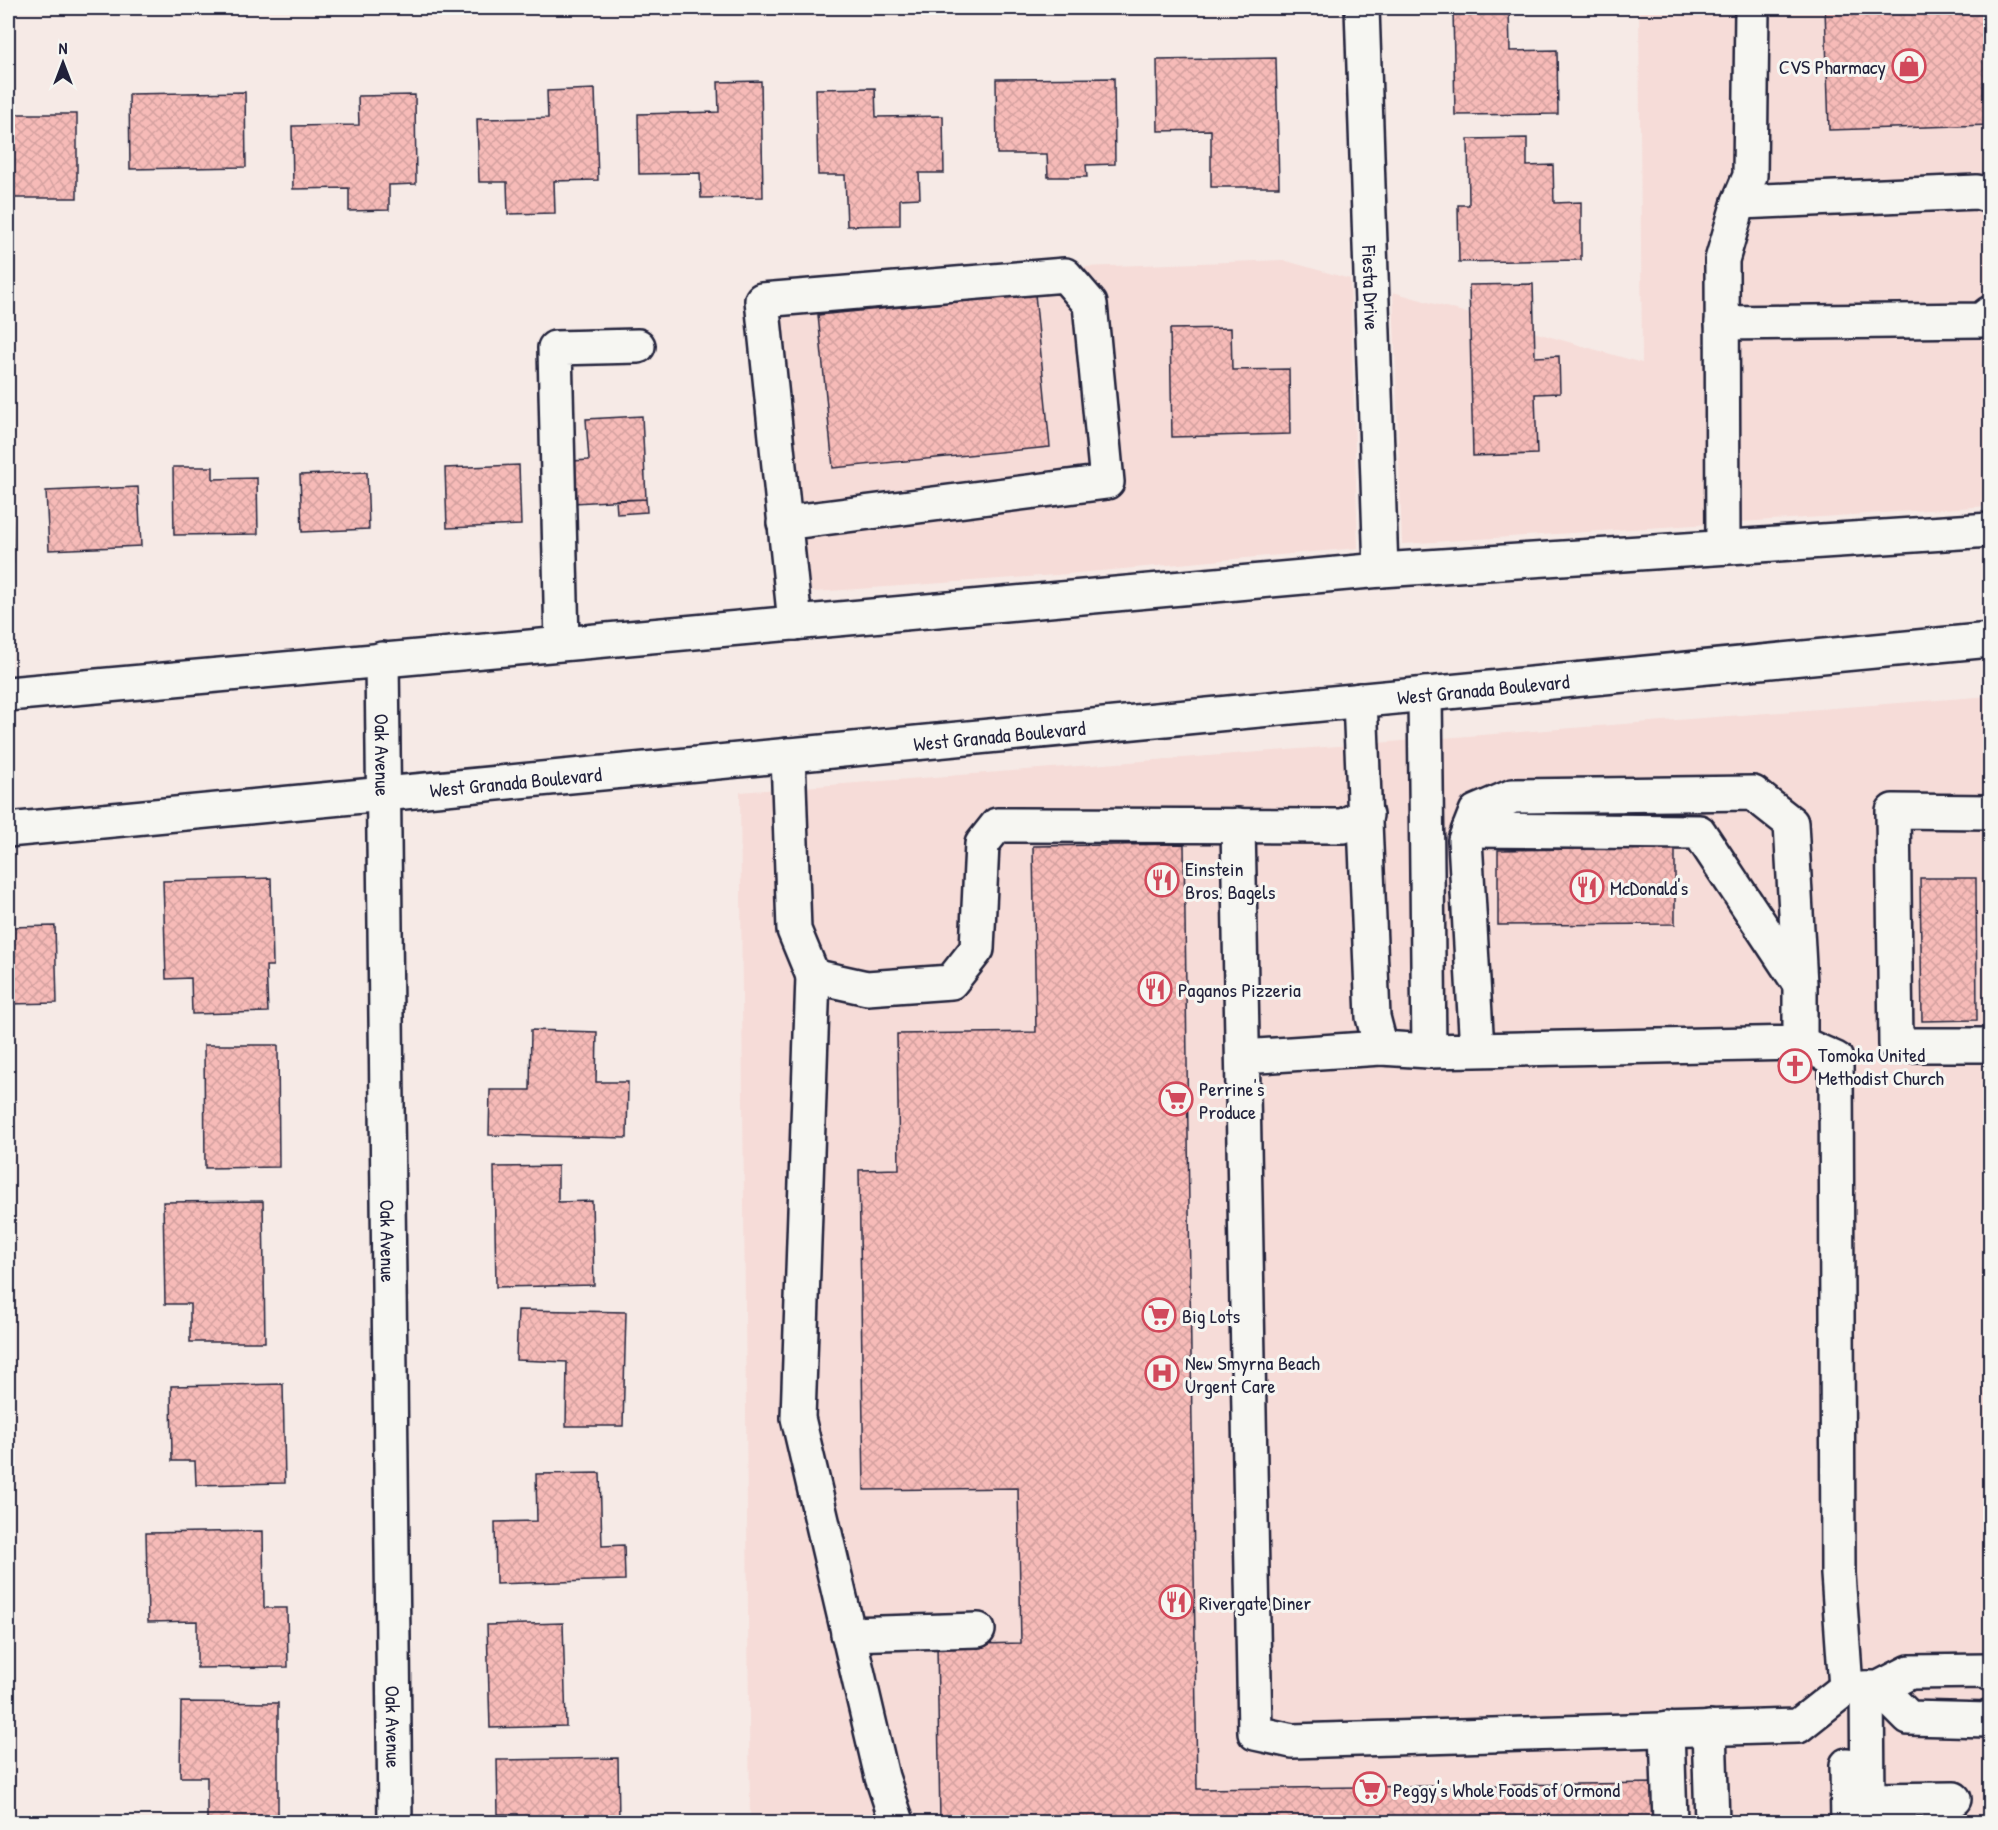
<svg xmlns="http://www.w3.org/2000/svg" width="1998" height="1830" font-family="'Patrick Hand',sans-serif">
	<style>
		.built { fill: #f6dcd8 }
		.building { fill: url(#building-cross-hatch); stroke: #22223b; stroke-width: 1.5 }
		.lines { fill: none; stroke-linecap: round; stroke-linejoin: round }
		.minor-casing { stroke: #22223b; stroke-width: 38 }
		.major-casing { stroke: #22223b; stroke-width: 38 }
		.minor { stroke: #f6f6f2; stroke-width: 33 }
		.major { stroke: #f6f6f2; stroke-width: 33 }
		.labels { text-anchor: middle; dominant-baseline: central; stroke-width: 6; stroke-linejoin: round; paint-order: stroke }
		.poi-label { font-size: 20px; fill: #22223b; stroke: #f6f6f2; text-anchor: start }
		.street-label { font-size: 20px; fill: #22223b; stroke: #f6f6f2 }
	</style>
	<defs>
		<pattern id="building-cross-hatch" width="8" height="8" patternUnits="userSpaceOnUse" patternTransform="scale(1.5)"><rect width="8" height="8" fill="#f7bbb8"/><path d="M0 0l8 8M0 8l8-8" fill="none" stroke="#d3a09f"/></pattern>
	</defs>
	<rect width="100%" height="100%" fill="#f6eae6"/>
	<filter id="ink" filterUnits="userSpaceOnUse"><feTurbulence type="fractalNoise" baseFrequency=".0167" numOctaves="2"/><feDisplacementMap in="SourceGraphic" scale="12" xChannelSelector="R" yChannelSelector="G"/><feConvolveMatrix kernelMatrix="1 2 1 2 8 2 1 2 1" color-interpolation-filters="sRGB"/></filter>
	<g filter="url(#ink)">
		<path class="built" d="M1639 8H1990V506L1402 544 1393 292 1642 363Z
			M1283 260 1350 279 1358 548 1056 575 772 595 758 299 912 273Z
			M1990 696V1822H750L740 792Z"/>
		<path class="building" d="M1453 8H1509L1510 51 1557 50 1558 114 1455 115Z
			M1825 8H1990V125L1829 130Z
			M1276 58 1279 187H1211V130L1158 131 1157 60Z
			M1114 78 1115 164 1086 165 1087 177H1048L1047 154H997L996 79Z
			M761 81 763 197 701 198 700 173 639 174 638 114 719 112 718 82Z
			M875 88 876 117 943 116 944 173H919L920 198 900 199V225L847 226 845 175H818L816 89Z
			M595 89 598 180 554 181 555 213 508 214 507 182H479L477 119 548 118 547 91Z
			M245 92 246 167 130 169 129 94Z
			M415 95 416 184 389 185V210L349 211V188L293 189 292 126 359 125 358 96Z
			M8 114H77V198H8Z
			M1527 138V166L1553 165 1554 203 1581 202V260L1459 262 1458 205H1469L1468 139Z
			M1533 284 1535 357 1559 356 1560 393 1535 394 1537 454 1473 456 1469 285Z
			M1035 294 1050 447 833 468 818 315Z
			M1231 328 1232 370 1289 369 1290 434 1172 437 1170 329Z
			M642 416 646 499 574 503 572 461 589 460 586 419Z
			M519 465 521 525 447 528 445 468Z
			M173 467H213V479L257 478 258 534 174 535Z
			M367 472 369 529 302 532 300 475Z
			M8 479H10L13 563H8Z
			M138 487 141 546 49 550 46 491Z
			M646 499 647 512 617 514 616 500Z
			M1184 844 1197 1789 1658 1783 1659 1822H940L937 1645 1021 1643 1018 1488 864 1490 859 1170 899 1169 897 1034 1036 1032 1033 846Z
			M1675 848V924L1498 925V850Z
			M271 878 273 966H266L268 1012 192 1014 191 978 166 979 163 881Z
			M1920 878H1976L1977 1020 1922 1021Z
			M55 926 57 1003 8 1004V927Z
			M531 1030 597 1032 596 1082H628L627 1138 489 1135 490 1090H530Z
			M204 1045H278L279 1167 205 1168Z
			M558 1166V1202L592 1201 594 1285 496 1287 494 1167Z
			M263 1201 265 1342H190V1304H165L163 1202Z
			M518 1310 626 1312 623 1426H566L567 1362 516 1360Z
			M283 1384 285 1483 196 1485 195 1461H172L171 1386Z
			M600 1473 602 1546 624 1545 625 1580 496 1584 495 1522 537 1521 536 1474Z
			M263 1531 264 1608H287L288 1667 197 1668V1621L148 1622 146 1533Z
			M563 1623 566 1726 490 1728 487 1625Z
			M181 1702 278 1703V1822H207V1777H180Z
			M618 1758 619 1822H518V1814H498L497 1760Z
			M8 1764H9L10 1822H8Z"/>
		<g class="lines">
			<g class="minor-casing">
				<g id="minor">
					<path id="s1" d="M1362 8 1381 570"/>
					<path d="M1739 202 1977 192 1990 196"/>
					<path d="M1722 323 1981 320 1990 313"/>
					<path d="M784 523 1107 482 1090 304 1065 275 762 300 795 623"/>
					<path d="M1723 547 1722 260 1739 202 1750 176 1752 8"/>
					<path d="M562 643 555 348 638 346"/>
					<path id="s2" d="M382 659 395 1822"/>
					<path d="M1425 694 1429 1051"/>
					<path d="M1360 700 1373 1017 1381 1048 1429 1051 1800 1043V984L1791 823 1753 793 1513 796 1476 812 1465 840 1477 1050"/>
					<path d="M788 755 794 930 813 976 867 988 951 982 977 949 982 844 997 825 1343 826 1366 815"/>
					<path d="M1990 812 1893 811 1896 1045H1990"/>
					<path d="M1238 825 1255 1733 1292 1741 1798 1726 1846 1688"/>
					<path d="M1469 830 1699 832 1799 983"/>
					<path d="M813 976 798 1418 882 1777 897 1822"/>
					<path d="M1800 1043 1836 1059 1838 1574 1846 1688H1879L1910 1672 1987 1671 1990 1674"/>
					<path d="M1243 1057 1381 1048"/>
					<path d="M848 1634 978 1630"/>
					<path d="M1867 1688 1868 1800 1954 1799"/>
					<path d="M1879 1688 1909 1718 1989 1720 1990 1717"/>
					<path d="M1709 1728 1712 1822"/>
					<path d="M1667 1729 1670 1822"/>
					<path d="M1847 1765 1848 1822"/>
				</g>
			</g>
			<g class="major-casing">
				<g id="major">
					<path d="M8 694 1381 570 1990 530"/>
					<path id="s3" d="M8 830 1990 640"/>
				</g>
			</g>
			<use href="#minor" class="minor"/>
			<use href="#major" class="major"/>
		</g>
	</g>
	<defs>
		<g id="shop-ring" transform="scale(1.725)"><circle r="9.5" fill="#f6f6f2" stroke="#d1495b" stroke-width="1.5"/><path d="M-5-2.5h2.3a2.7 3.5 0 0 1 5.4 0H5L5.5 6h-11ZM-1.5-2.5h3a1.5 2.3 0 0 0-3 0Z" fill="#d1495b"/></g>
		<g id="restaurant-ring" transform="scale(1.725)"><circle r="9.5" fill="#f6f6f2" stroke="#d1495b" stroke-width="1.5"/><path d="M-5-6h1v4h1v-4h1v4h1v-4h1v5L-1.5 .5V6h-2V.5L-5-1ZM5-6V6H3V1.5H1.5Q1.5-4 5-6Z" fill="#d1495b"/></g>
		<g id="church-ring" transform="scale(1.725)"><circle r="9.5" fill="#f6f6f2" stroke="#d1495b" stroke-width="1.5"/><path d="M-1.2-6h2.4v3.5h3.3v2.4h-3.3V6h-2.4V-.1h-3.3v-2.4h3.3Z" fill="#d1495b"/></g>
		<g id="supermarket-ring" transform="scale(1.725)"><circle r="9.5" fill="#f6f6f2" stroke="#d1495b" stroke-width="1.5"/><path d="M-6-5.5h2.5l.6 2H6L4.5 2H-2.5L-4.4-4H-6ZM-1.5 3.2a1.3 1.3 0 1 0 .1 0ZM3 3.2a1.3 1.3 0 1 0 .1 0Z" fill="#d1495b"/></g>
		<g id="hospital-ring" transform="scale(1.725)"><circle r="9.5" fill="#f6f6f2" stroke="#d1495b" stroke-width="1.5"/><path d="M-5-5h3v3.5h4V-5h3V5h-3V1.5h-4V5h-3Z" fill="#d1495b"/></g>
	</defs>
	<g fill-rule="evenodd">
		<use href="#shop-ring" x="1909" y="66"/>
		<use href="#restaurant-ring" x="1162" y="880"/>
		<use href="#restaurant-ring" x="1587" y="887"/>
		<use href="#restaurant-ring" x="1155" y="989"/>
		<use href="#church-ring" x="1795" y="1066"/>
		<use href="#supermarket-ring" x="1176" y="1099"/>
		<use href="#supermarket-ring" x="1159" y="1315"/>
		<use href="#hospital-ring" x="1162" y="1373"/>
		<use href="#restaurant-ring" x="1176" y="1602"/>
		<use href="#supermarket-ring" x="1370" y="1789"/>
	</g>
	<g class="labels">
		<g class="poi-label">
			<text x="1886" y="66" text-anchor="end">CVS Pharmacy</text>
			<text x="1185" y="868">Einstein<tspan x="1185" dy="23">Bros. Bagels</tspan></text>
			<text x="1610" y="887">McDonald's</text>
			<text x="1178" y="989">Paganos Pizzeria</text>
			<text x="1818" y="1054">Tomoka United<tspan x="1818" dy="23">Methodist Church</tspan></text>
			<text x="1199" y="1088">Perrine's<tspan x="1199" dy="23">Produce</tspan></text>
			<text x="1182" y="1315">Big Lots</text>
			<text x="1185" y="1362">New Smyrna Beach<tspan x="1185" dy="23">Urgent Care</tspan></text>
			<text x="1199" y="1602">Rivergate Diner</text>
			<text x="1393" y="1789">Peggy's Whole Foods of Ormond</text>
		</g>
		<g class="street-label">
			<text stroke="none"><textPath href="#s1" startOffset="280">Fiesta Drive</textPath></text>
			<text stroke="none"><textPath href="#s3" startOffset="1482">West Granada Boulevard</textPath></text>
			<text stroke="none"><textPath href="#s3" startOffset="996">West Granada Boulevard</textPath></text>
			<text stroke="none"><textPath href="#s2" startOffset="96">Oak Avenue</textPath></text>
			<text stroke="none"><textPath href="#s3" startOffset="510">West Granada Boulevard</textPath></text>
			<text stroke="none"><textPath href="#s2" startOffset="582">Oak Avenue</textPath></text>
			<text stroke="none"><textPath href="#s2" startOffset="1068">Oak Avenue</textPath></text>
		</g>
	</g>
	<rect width="1998" height="1830" fill="none" stroke="#f6f6f2" stroke-width="30"/>
	<rect x="15" y="15" width="1968" height="1800" fill="none" stroke="#22223b" stroke-width="2" filter="url(#ink)"/>
	<g transform="translate(63 63)" stroke="#f6f6f2" stroke-width="4.5" paint-order="stroke">
	<path d="M0-4.5L10 22L0 15L-10 22Z" fill="#22223b"/>
	<text y="-9" font-size="16" font-weight="bold" text-anchor="middle" fill="#22223b">N</text>
	</g>
</svg>
